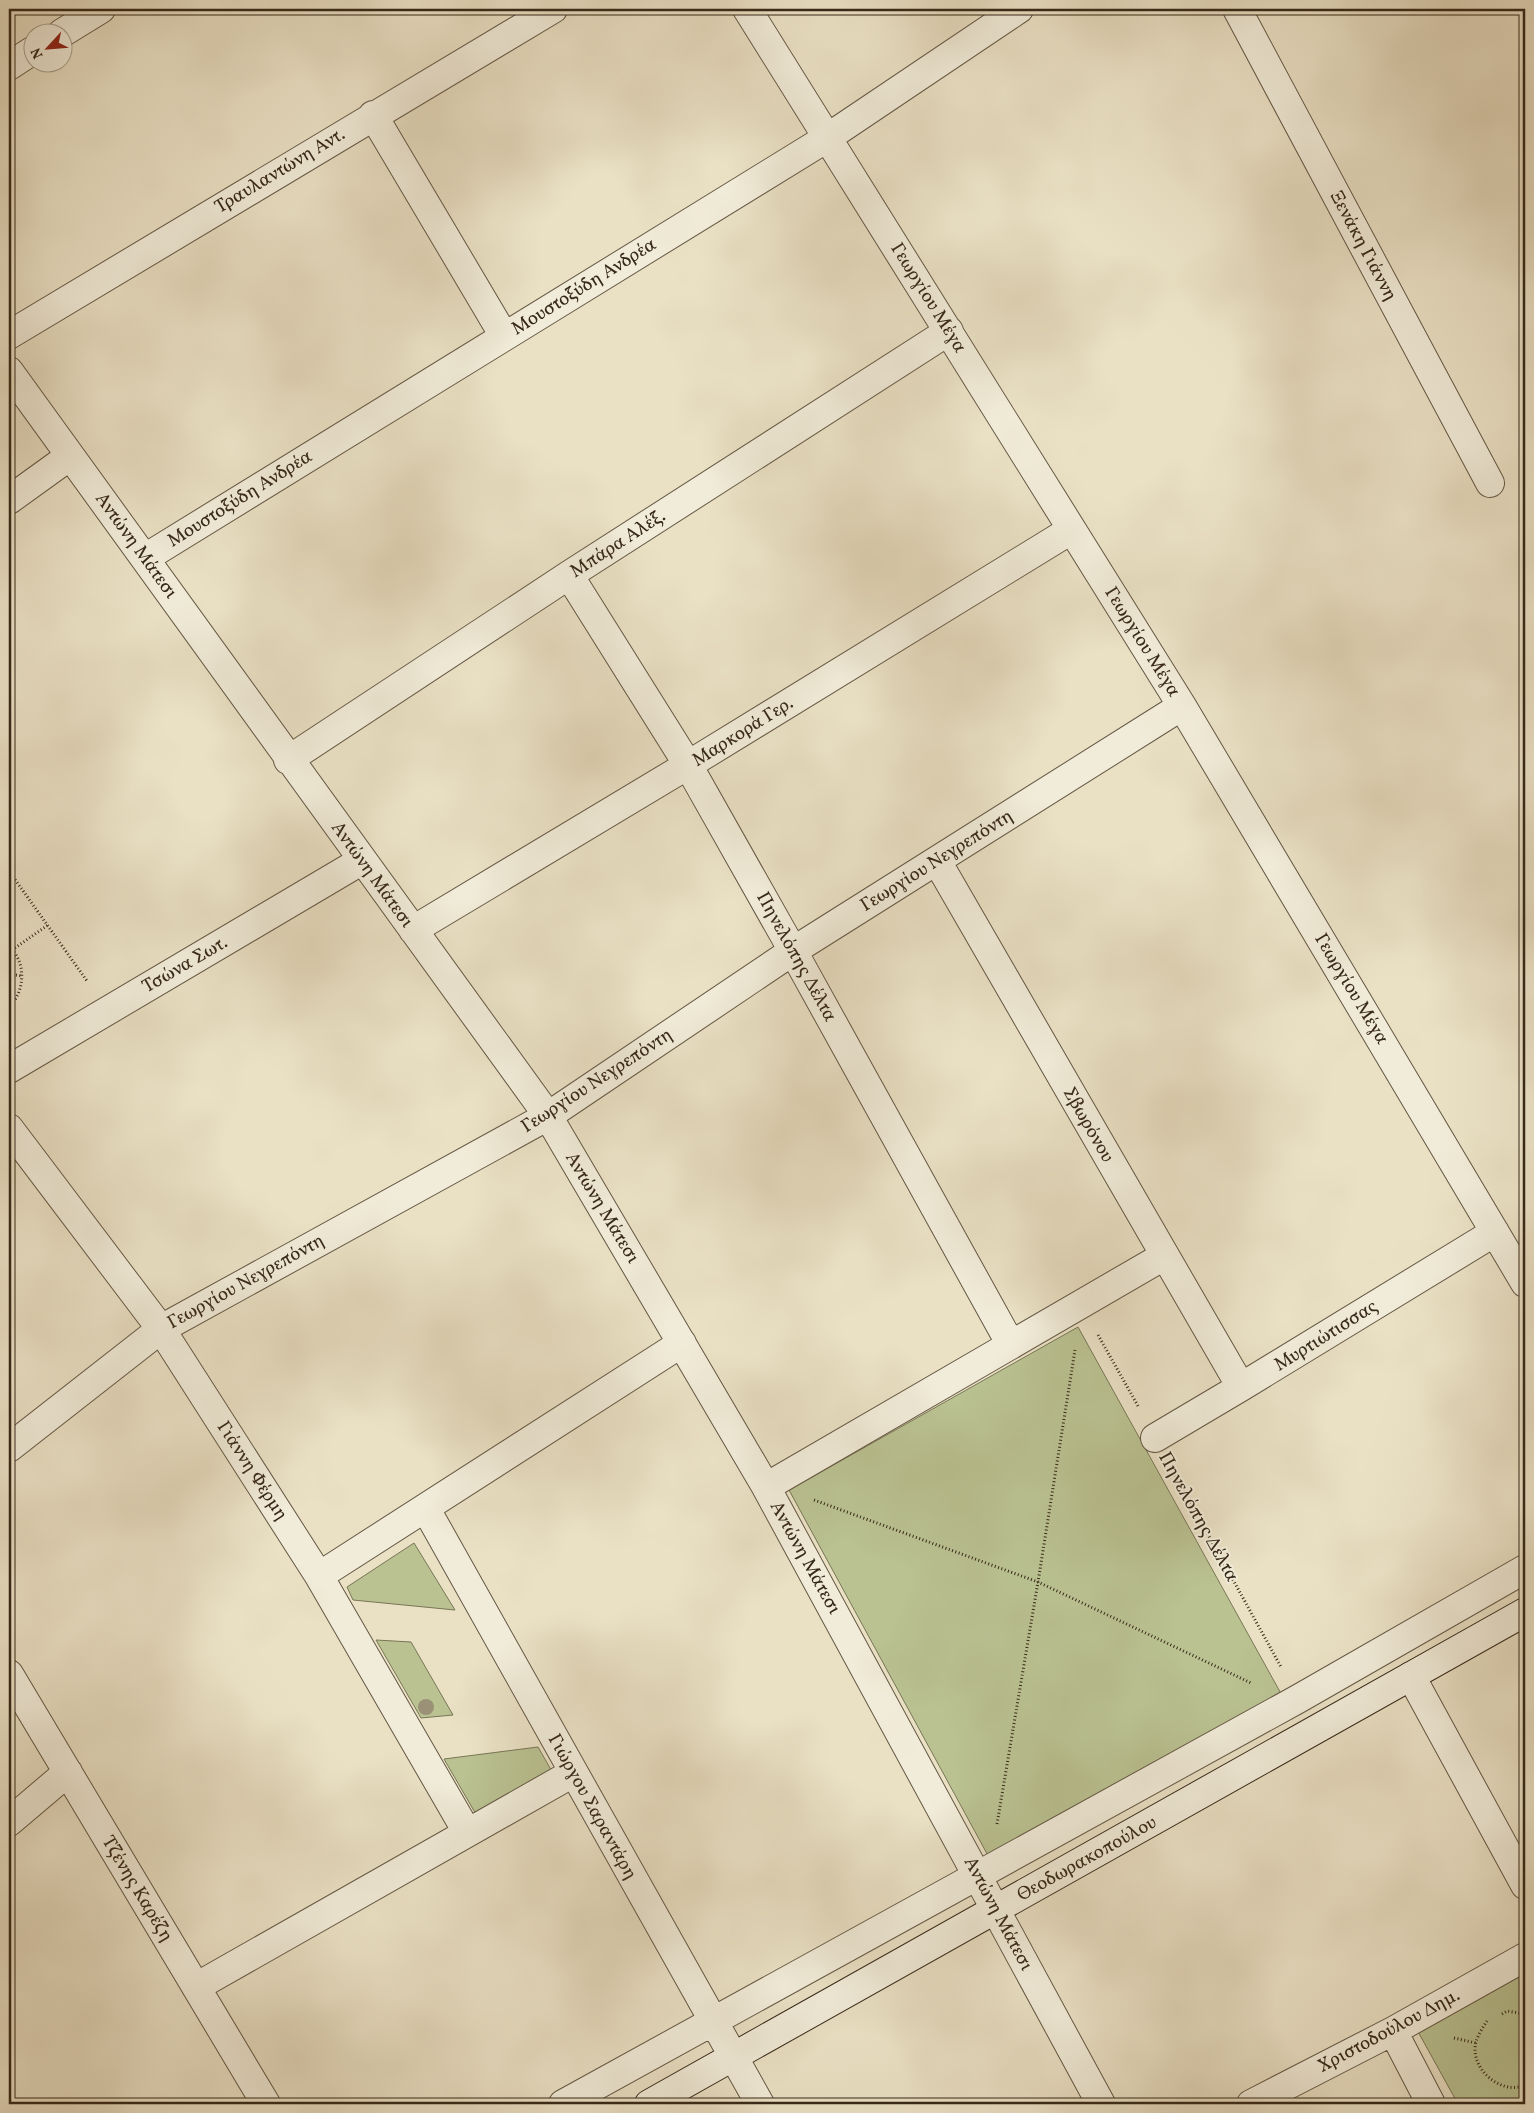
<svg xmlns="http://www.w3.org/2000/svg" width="1534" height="2113" font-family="Vollkorn,serif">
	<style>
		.green { fill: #bac292; stroke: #787656 }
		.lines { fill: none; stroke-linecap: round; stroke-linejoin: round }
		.street-casing { stroke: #645744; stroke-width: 30 }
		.secondary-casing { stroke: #372919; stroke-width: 30 }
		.path { stroke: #372919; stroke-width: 3; stroke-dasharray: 1 2.5; stroke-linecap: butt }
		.street { stroke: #f1ecd9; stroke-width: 28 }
		.secondary { stroke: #f1ecd9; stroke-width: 28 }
		.tree { fill: #9a9177 }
		.labels { text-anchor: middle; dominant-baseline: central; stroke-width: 4; stroke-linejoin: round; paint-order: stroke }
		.street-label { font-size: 19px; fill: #372919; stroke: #f1ecd9 }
	</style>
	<rect width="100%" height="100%" fill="#eae1c5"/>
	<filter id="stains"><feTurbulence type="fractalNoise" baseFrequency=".004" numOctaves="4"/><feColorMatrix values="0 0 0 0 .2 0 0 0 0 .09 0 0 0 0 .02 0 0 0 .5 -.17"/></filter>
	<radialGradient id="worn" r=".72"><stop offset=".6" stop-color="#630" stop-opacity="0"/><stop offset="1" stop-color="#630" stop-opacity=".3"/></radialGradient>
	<path class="green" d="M1078 1327 1284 1699 991 1861 789 1490Z
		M414 1543 455 1610 353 1600 347 1587Z
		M376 1640 411 1642 453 1715 421 1718Z
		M538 1747 554 1775 477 1816 444 1759Z
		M1525 1968V2104H1458L1416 2028Z"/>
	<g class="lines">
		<g class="street-casing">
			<path id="street" d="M747 9 1182 706 1525 1283
				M1237 9 1490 483
				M62 33 101 9
				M9 66 32 51
				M373 115 504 336
				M9 335 553 9
				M9 371 548 1116 766 1487 1101 2104
				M9 500 70 456
				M145 558 827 138 1019 9
				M569 575 688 765 793 951 1011 1345
				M288 760 569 575 949 331
				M937 861 1241 1387
				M413 930 688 765 1071 530
				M9 1069 361 861
				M9 1128 161 1329 319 1576 467 1832
				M1155 1438 1241 1387 1495 1232
				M9 1448 161 1329 548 1116 793 951 1182 706
				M766 1487 1164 1256
				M426 1509 760 2104
				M319 1576 682 1343
				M9 1674 266 2104
				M1411 1676 1525 1885
				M9 1822 68 1772
				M196 1987 573 1773
				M1393 2031 1431 2104
				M563 2104 1298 1699 1525 1569
				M1251 2104 1393 2031 1525 1957"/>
		</g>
		<g class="secondary-casing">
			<path id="secondary" d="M649 2104 1525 1612"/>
		</g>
		<path class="path" d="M9 871 87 981
			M9 947C27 962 25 992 9 1007
			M12 950 48 925
			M9 974 22 976
			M9 1017 14 1025
			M1098 1335 1138 1406
			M1172 1469 1281 1667
			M814 1500 1038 1582 1251 1683
			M997 1824 1038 1582 1075 1350
			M1502 2014 1507 2011 1525 2014
			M1487 2021C1483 2027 1478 2035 1476 2042 1469 2068 1501 2096 1525 2085
			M1454 2038 1476 2043"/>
		<use href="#street" class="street"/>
		<use href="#secondary" class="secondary"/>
	</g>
	<circle class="tree" cx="426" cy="1707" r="8"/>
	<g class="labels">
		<g class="street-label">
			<text transform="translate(280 171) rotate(-31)">Τραυλαντώνη Αντ.</text>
			<text transform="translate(1363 246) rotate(62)">Ξενάκη Γιάννη</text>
			<text transform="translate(584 287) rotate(-32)">Μουστοξύδη Ανδρέα</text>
			<text transform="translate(928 298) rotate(58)">Γεωργίου Μέγα</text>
			<text transform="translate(240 499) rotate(-32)">Μουστοξύδη Ανδρέα</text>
			<text transform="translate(618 544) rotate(-33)">Μπάρα Αλέξ.</text>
			<text transform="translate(136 546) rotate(54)">Αντώνη Μάτεσι</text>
			<text transform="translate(1142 642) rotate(58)">Γεωργίου Μέγα</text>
			<text transform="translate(743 732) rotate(-32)">Μαρκορά Γερ.</text>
			<text transform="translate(937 861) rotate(-32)">Γεωργίου Νεγρεπόντη</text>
			<text transform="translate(372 875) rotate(54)">Αντώνη Μάτεσι</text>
			<text transform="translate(796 957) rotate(61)">Πηνελόπης Δέλτα</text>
			<text transform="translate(185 965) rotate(-30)">Τσώνα Σωτ.</text>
			<text transform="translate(1351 989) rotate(59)">Γεωργίου Μέγα</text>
			<text transform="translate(597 1081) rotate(-33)">Γεωργίου Νεγρεπόντη</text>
			<text transform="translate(1088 1125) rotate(60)">Σβωρόνου</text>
			<text transform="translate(602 1208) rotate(59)">Αντώνη Μάτεσι</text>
			<text transform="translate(246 1282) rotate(-29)">Γεωργίου Νεγρεπόντη</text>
			<text transform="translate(1326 1336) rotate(-32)">Μυρτιώτισσας</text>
			<text transform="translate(252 1471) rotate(57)">Γιάννη Φέρμη</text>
			<text transform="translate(1198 1517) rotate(61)">Πηνελόπης Δέλτα</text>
			<text transform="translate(805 1558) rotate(61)">Αντώνη Μάτεσι</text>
			<text transform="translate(592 1807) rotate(61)">Γιώργου Σαραντάρη</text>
			<text transform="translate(1087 1859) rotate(-29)">Θεοδωρακοπούλου</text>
			<text transform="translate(137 1889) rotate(59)">Τζένης Καρέζη</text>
			<text transform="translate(998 1914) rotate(62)">Αντώνη Μάτεσι</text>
			<text transform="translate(1389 2031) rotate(-28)">Χριστοδούλου Δημ.</text>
		</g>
	</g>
	<rect width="1534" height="2113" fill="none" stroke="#eae1c5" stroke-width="30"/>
	<rect x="10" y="10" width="1514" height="2093" fill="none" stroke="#372919" stroke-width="2.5"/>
	<rect x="15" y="15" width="1504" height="2083" fill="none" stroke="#372919"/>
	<g transform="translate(48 48) rotate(244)"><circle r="24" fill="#f1ecd9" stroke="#a79e8c"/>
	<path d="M0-4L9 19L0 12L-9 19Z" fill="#8f2418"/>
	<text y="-8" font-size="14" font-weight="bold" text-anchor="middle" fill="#372919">N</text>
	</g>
	<rect width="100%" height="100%" filter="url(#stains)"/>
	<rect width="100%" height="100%" fill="url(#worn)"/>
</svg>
